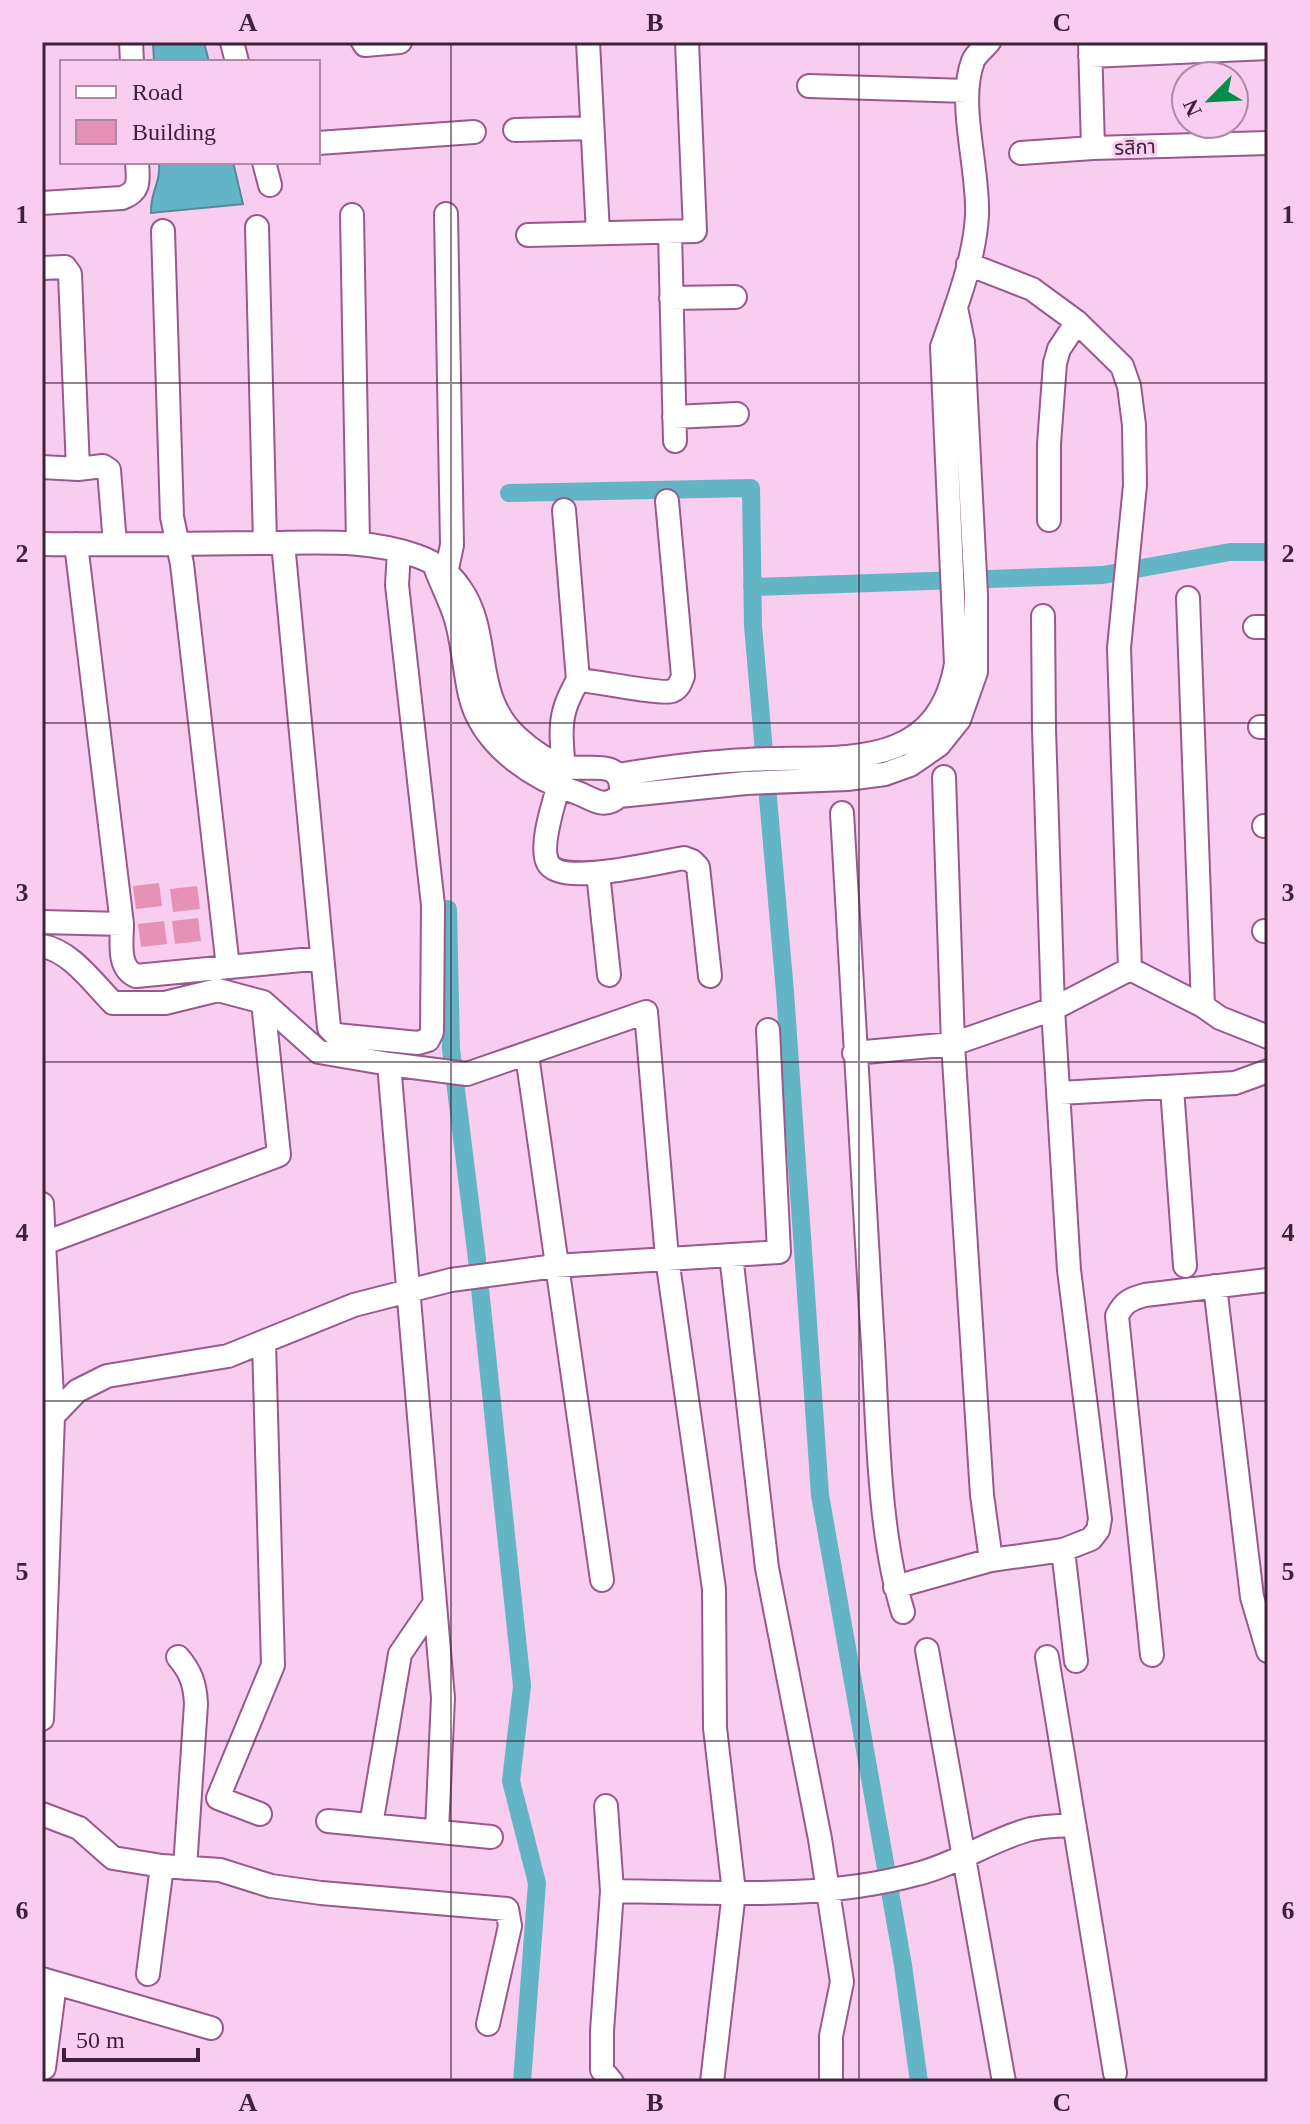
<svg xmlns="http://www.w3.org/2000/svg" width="1310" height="2124" font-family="'Times New Roman','Noto Sans Thai',serif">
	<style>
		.water { fill: #63b4c5; stroke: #58889b; stroke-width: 2 }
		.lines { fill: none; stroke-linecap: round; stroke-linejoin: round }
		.canal { stroke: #63b4c5; stroke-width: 18 }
		.building { fill: #e692b6 }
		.minor-casing { stroke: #98598e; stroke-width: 26 }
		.minor { stroke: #fff; stroke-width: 22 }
		.grid { fill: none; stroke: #3d2239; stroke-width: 2; stroke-opacity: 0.55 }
		.labels { text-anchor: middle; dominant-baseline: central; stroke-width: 6; stroke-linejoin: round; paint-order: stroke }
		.street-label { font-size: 20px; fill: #3d2239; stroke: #f8cdef }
		.neatline { fill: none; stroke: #3d2239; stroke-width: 3 }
		.grid-label { font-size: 26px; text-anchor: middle; font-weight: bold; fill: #3d2239 }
	</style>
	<rect width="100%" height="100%" fill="#f8cdef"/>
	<path class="water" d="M153 42H204L209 62H154Z
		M159 162H233L243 204 151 213C150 191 161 184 159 162Z"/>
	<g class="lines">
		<path class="canal" d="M509 493 751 488 753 626 785 992 820 1495 903 1965 919 2082
			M752 587 1103 575 1230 552H1268
			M448 909 451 1049 476 1251 522 1686 511 1781 537 1883 522 2082"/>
	</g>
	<path class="building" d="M159 883 162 906 136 909 133 886Z
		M197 886 200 909 173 912 170 889Z
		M198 918 201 941 175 944 172 921Z
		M164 921 167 944 141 947 138 924Z"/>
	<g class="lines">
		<g class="minor-casing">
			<path id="minor" d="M131 42 132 62
				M232 42 237 62
				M363 42 365 45 400 42
				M588 42 598 233
				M1090 42 1093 148 1268 143
				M1090 56 1268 48
				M809 86 967 91
				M515 130 592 128
				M318 143 474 132
				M1021 153 1093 148
				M264 162 270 185
				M42 203 122 198C141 191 138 180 137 162
				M352 215 358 543
				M257 227 265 543
				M163 231 172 517 182 564 228 967
				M670 232 675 441
				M528 235 695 231 687 42
				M968 264 1032 289 1077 322 1122 366 1129 386 1134 425 1135 485 1119 648 1130 969
				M42 268 65 267 70 274 78 469
				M671 298 735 297
				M674 417 737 414
				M42 467 78 469 103 466 109 470 115 544
				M667 501 683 676C681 682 679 688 672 691 660 695 597 681 578 680 565 703 560 717 562 744 562 754 565 763 562 774 557 794 538 845 548 863 561 887 660 862 684 858L692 861 698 867 710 976
				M564 510 578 680
				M1049 520V444L1055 363 1059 349 1077 322
				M283 543 329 1028 336 1035 418 1043 428 1040 432 1032 433 905 397 585 399 551
				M42 544C115 545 188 544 261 543 313 543 367 538 417 556 434 562 450 573 460 588 493 634 470 694 517 737 530 749 547 761 563 766 584 773 621 756 621 789
				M76 544 122 924C122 941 117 968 136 976L322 958
				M434 564C440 581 449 598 455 616 463 641 464 669 470 695 481 743 530 778 575 792 591 797 603 811 619 796L746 783 847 779 885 774 910 765 939 745 959 720 976 672V595L963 342 956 308
				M444 583 452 545 446 214
				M1188 598 1203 1006 1220 1018 1268 1037
				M1255 627H1268
				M1260 727H1268
				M618 775C660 768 704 762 747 760 832 754 936 778 956 664L942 347C956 307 975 258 977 215 979 169 957 103 973 61 976 54 984 48 989 42
				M944 777 953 1044 982 1495 991 1560
				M842 813C851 985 861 1157 872 1329 878 1417 877 1529 903 1612
				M1264 826H1268
				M598 873 609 975
				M42 922 122 924
				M1264 931H1268
				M42 946C70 950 94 984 113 1003H165L218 990 263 1002 319 1052 389 1064 443 1698 437 1830
				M854 1053 953 1044 1053 1009 1130 969 1203 1006
				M527 1055 602 1580
				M389 1064 467 1074 646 1012 667 1258 714 1589 715 1728 734 1892 712 2082
				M1172 1088 1185 1266
				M1060 1093 1235 1083 1268 1071
				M42 1204 53 1416 42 1719
				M42 1244 279 1155 263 1002
				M731 1255 767 1568 820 1839 842 1982 831 2036V2082
				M1215 1286 1252 1597 1268 1651
				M42 1422 53 1416 77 1391 107 1376 228 1356 354 1305 451 1280 555 1266 779 1252 768 1030
				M1063 1550 1076 1661
				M895 1587 991 1560 1063 1550 1091 1539 1098 1530 1100 1519 1069 1270 1053 1009 1044 729 1043 616
				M927 1650 1004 2082
				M1152 1655 1117 1316C1124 1302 1130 1299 1145 1295L1268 1280
				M178 1657C191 1672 195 1684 196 1704L185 1868
				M1047 1657 1115 2073
				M606 1806 612 1891 602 2031V2070L612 2082
				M42 1814 79 1828 113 1858 162 1866 220 1870 271 1886 321 1893 507 1909 510 1926 488 2024
				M260 1814 218 1798 273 1665 264 1342
				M328 1821 491 1837
				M371 1825 400 1654 434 1604
				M612 1891C712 1892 819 1901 917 1874 957 1864 992 1839 1031 1829 1045 1826 1060 1826 1074 1825
				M148 1974 162 1866
				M42 1979 211 2028
				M44 2068 55 1983"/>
		</g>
		<use href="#minor" class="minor"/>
	</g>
	<path class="grid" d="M451 42V2082M859 42V2082M42 383H1268M42 723H1268M42 1062H1268M42 1401H1268M42 1741H1268"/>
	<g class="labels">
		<g class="street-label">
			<text transform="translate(1135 147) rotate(-2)">รสิกา</text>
		</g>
	</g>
	<rect width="1310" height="2124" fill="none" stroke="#f8cdef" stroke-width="88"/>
	<rect x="60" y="60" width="260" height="104" fill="#f8cdef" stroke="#ad89a6" stroke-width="2"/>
	<rect x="76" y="86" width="40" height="12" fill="#ffffff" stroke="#ad89a6" stroke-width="2"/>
	<text x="132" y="100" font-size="24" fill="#3d2239">Road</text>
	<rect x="76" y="120" width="40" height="24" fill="#e692b6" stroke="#ad89a6" stroke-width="2"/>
	<text x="132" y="140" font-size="24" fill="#3d2239">Building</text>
	<g transform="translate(1210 100) rotate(246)"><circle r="38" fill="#f8cdef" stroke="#ad89a6" stroke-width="2"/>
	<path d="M0-6L14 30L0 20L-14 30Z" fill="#048d4a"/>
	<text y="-12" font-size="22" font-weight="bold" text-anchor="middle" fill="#3d2239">N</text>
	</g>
	<path d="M64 2048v12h134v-12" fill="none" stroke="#3d2239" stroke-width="4"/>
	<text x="76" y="2048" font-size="24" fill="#3d2239" stroke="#f8cdef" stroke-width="6" paint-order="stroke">50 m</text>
	<rect x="44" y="44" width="1222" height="2036" class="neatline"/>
	<g class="grid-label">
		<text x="248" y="31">A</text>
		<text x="655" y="31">B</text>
		<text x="1062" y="31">C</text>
		<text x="22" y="223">1</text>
		<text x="1288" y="223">1</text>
		<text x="22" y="562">2</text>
		<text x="1288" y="562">2</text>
		<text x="22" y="901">3</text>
		<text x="1288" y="901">3</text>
		<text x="22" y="1241">4</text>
		<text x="1288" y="1241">4</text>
		<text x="22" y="1580">5</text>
		<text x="1288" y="1580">5</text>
		<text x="22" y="1919">6</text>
		<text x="1288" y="1919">6</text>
		<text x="248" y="2111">A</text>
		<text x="655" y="2111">B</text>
		<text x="1062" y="2111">C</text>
	</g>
</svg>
